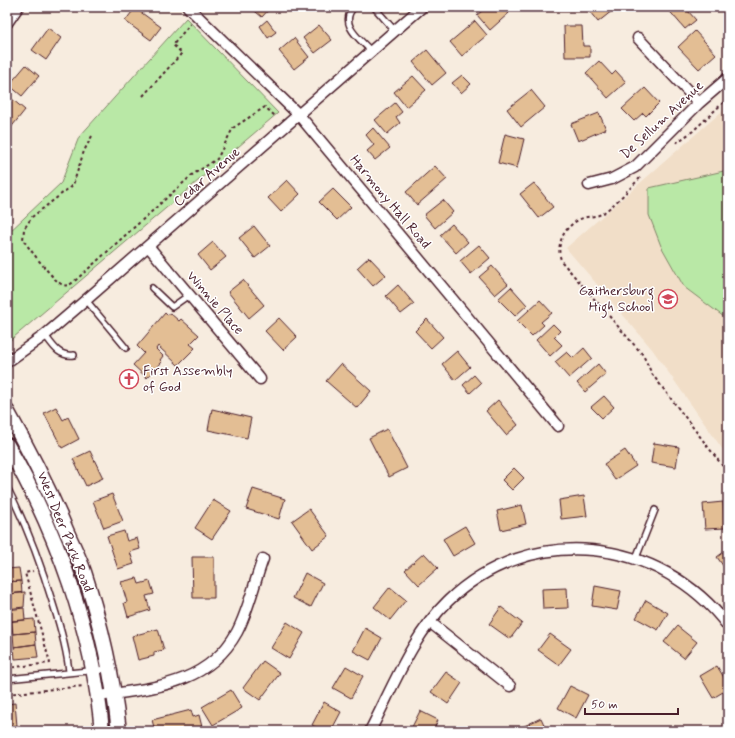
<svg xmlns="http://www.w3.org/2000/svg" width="735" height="738" font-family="Mynerve,sans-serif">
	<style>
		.built { fill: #f1dec8 }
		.green { fill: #b9e8a6; stroke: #828468 }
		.building { fill: #e3be94; stroke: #4a1f2b }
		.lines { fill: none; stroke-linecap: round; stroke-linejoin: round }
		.lane-casing { stroke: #4a1f2b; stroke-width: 8 }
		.street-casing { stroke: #4a1f2b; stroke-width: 13 }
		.secondary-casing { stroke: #4a1f2b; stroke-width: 17 }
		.path { stroke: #4a1f2b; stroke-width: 2; stroke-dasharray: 3 3; stroke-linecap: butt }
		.lane { stroke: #fff; stroke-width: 5 }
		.street { stroke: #fff; stroke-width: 10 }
		.secondary { stroke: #fff; stroke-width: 14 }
		.labels { text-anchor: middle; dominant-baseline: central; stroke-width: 3; stroke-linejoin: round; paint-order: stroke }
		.street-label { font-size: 14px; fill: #4a1f2b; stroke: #fff }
		.poi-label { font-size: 14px; fill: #4a1f2b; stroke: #fff; text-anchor: end }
	</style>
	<rect width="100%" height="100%" fill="#f7ecdf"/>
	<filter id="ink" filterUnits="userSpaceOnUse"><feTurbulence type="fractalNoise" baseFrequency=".025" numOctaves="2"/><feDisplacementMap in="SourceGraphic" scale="8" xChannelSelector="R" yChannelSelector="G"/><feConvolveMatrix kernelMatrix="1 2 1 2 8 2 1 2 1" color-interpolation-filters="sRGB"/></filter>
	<g filter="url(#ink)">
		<path class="built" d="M728 106V457L652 349 566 248Z"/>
		<path class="green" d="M186 18 278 113 7 343V234L61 183 79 137Z
			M728 170V320L684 287 661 246 649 215V188Z"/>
		<path class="building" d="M250 7H271L262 17Z
			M487 7H504L509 13 490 30 477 15Z
			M586 7H617L598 22Z
			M666 7H693L688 11 696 20 685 29Z
			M135 8 161 27 151 40 125 21Z
			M267 20 276 32 268 38 260 26Z
			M475 21 487 35 462 56 450 42Z
			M319 25 332 40 315 53 303 38Z
			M564 26H582L583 46H590V57H565Z
			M48 28 61 38 46 60 32 50Z
			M695 31 716 54 699 69 678 47Z
			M294 38 309 57 294 69 279 51Z
			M427 50 446 73 432 85 413 62Z
			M599 61 612 75 616 71 626 82 608 98 586 73Z
			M26 65 39 76 22 96 9 85Z
			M462 75 471 84 461 93 452 83Z
			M413 76 426 90 406 107 394 92Z
			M645 88 659 103 646 116 643 113 634 121 622 109Z
			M531 90 545 107 521 127 507 109Z
			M12 99 25 110 9 130 7 129V106Z
			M395 103 402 112 396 117 400 123 387 134 375 120Z
			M599 113 606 129 578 141 571 124Z
			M373 128 390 148 375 160 367 151 374 145 366 135Z
			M505 134 524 139 517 168 498 163Z
			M435 166 447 179 417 205 406 192Z
			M287 180 300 194 281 212 268 198Z
			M534 183 553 207 539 218 520 194Z
			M333 189 351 207 337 220 319 202Z
			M443 200 453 212 435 228 424 215Z
			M452 224 468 242 456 253 440 235Z
			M254 226 270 246 255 258 239 238Z
			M213 242 226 257 210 270 198 255Z
			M479 245 490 258 471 274 460 261Z
			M369 257 386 275 373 286 357 268Z
			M492 266 508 284 495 295 479 277Z
			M243 280 264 305 249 318 228 292Z
			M398 285 414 304 401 314 386 296Z
			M511 287 527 305 515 316 498 299Z
			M540 300 552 313 541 322 544 325 532 336 517 321Z
			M165 313 167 315 170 313 179 321 181 319 199 335 190 344 195 348 178 365 158 346 156 349 163 356 160 360 162 362 147 378 133 365 144 353 137 346Z
			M279 318 297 337 283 350 265 331Z
			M427 319 443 337 431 348 415 331Z
			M553 324 560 331 554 337 562 345 550 356 536 340Z
			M584 348 592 358 569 378 555 362 567 352 573 358Z
			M457 351 470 367 455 380 442 364Z
			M341 364 371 391 357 408 326 381Z
			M598 364 606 374 585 392 577 383Z
			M474 375 481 383 470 393 463 385Z
			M604 396 614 407 602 418 591 407Z
			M498 400 518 425 506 435 486 411Z
			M56 407 63 420 68 417 79 439 62 448 44 413Z
			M212 409 251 418 247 438 208 430Z
			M387 429 407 468 389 477 369 438Z
			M654 443 679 447 676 467 651 463Z
			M625 450 636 466 615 480 604 464Z
			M90 451 103 478 86 486 73 459Z
			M514 468 524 478 512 490 502 480Z
			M253 489 285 499 279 519 246 509Z
			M112 494 123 521 104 528 93 501Z
			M584 496 587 516 561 519 559 500Z
			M213 500 231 511 212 539 195 528Z
			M723 502 725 528 705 529 703 504Z
			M522 505 526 524 501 530 497 511Z
			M309 509 329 536 312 549 292 521Z
			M465 526 475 543 453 556 443 539Z
			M124 531 127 541 137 538 140 549 130 552 134 564 118 569 107 536Z
			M728 549V573L717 557Z
			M424 553 438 568 419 585 405 570Z
			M192 557H214V598H193Z
			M19 568 21 581 7 582V569Z
			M305 573 323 583 311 607 293 598Z
			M137 578 139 584 150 581 154 594 146 596 150 610 128 617 124 603 127 602 121 582Z
			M21 581 22 593 7 594V582Z
			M595 586 621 591 617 610 592 606Z
			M390 587 406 600 390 620 374 607Z
			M567 588 568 608 543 609 542 589Z
			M25 592 24 607 7 609V594Z
			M646 600 668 613 658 630 636 618Z
			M501 607 522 623 510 639 489 624Z
			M24 608 25 620 7 622V610Z
			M34 619 35 632 13 634 11 621Z
			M287 622 304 633 289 659 271 648Z
			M677 626 697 642 684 658 664 642Z
			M365 628 382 638 370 660 353 651Z
			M158 629 164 650 154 652V656L138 660 132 636Z
			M35 632 36 644 14 647 13 634Z
			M550 634 571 649 559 665 538 650Z
			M36 644 38 657 15 659 14 647Z
			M263 661 280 673 260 700 243 688Z
			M346 666 363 676 351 698 333 688Z
			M717 666 728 684V689L713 698 700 676Z
			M446 672 462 683 448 704 431 692Z
			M570 686 588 695 576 718 558 708Z
			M231 690 242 708 213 725 202 707Z
			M324 702 341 712 331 731H323L312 725Z
			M15 703 17 726 7 727V704Z
			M191 710 193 717 199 715 202 727 196 729 197 731H155L152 720Z
			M420 711 438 720 433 731H410Z
			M541 718 547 731H519L518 729Z"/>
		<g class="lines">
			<g class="lane-casing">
				<path id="lane" d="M354 7C338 24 360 39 371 51
					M374 7 395 31
					M152 288 172 307 189 295
					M86 300 126 348
					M45 335C53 346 59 357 74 355
					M7 487C27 526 40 561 53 604 60 626 67 649 69 672
					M636 558 655 510
					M7 679 108 669"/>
			</g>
			<g class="street-casing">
				<path id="street" d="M188 7 299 115 558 426
					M7 23 18 7
					M638 38 699 103
					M589 185 612 179 635 167 699 103 728 78
					M149 247 260 379
					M7 362 45 335 86 300 422 7
					M431 623 510 686
					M99 696C152 688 208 685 237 632 249 609 254 583 263 559
					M370 731C393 687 412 636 448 601 530 522 660 536 728 626"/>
			</g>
			<g class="secondary-casing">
				<path id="secondary" d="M7 411C29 450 49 489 66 530 72 544 79 557 84 572 101 624 113 677 119 731
					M7 445C57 532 93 631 102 731"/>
			</g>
			<path class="path" d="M143 96 182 53 173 45 190 24
				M92 136 84 151 73 185 32 217 24 229 23 240C30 249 54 282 63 285 69 287 73 282 77 279L192 175 217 159 233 128 265 107 275 116
				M676 143 693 131 728 98
				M640 178C631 187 611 209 601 214 596 217 589 216 583 218 565 224 554 245 562 262L643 355 652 374 728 473
				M7 668 50 663 25 573 33 571
				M7 694 83 686"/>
			<use href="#lane" class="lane"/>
			<use href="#street" class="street"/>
			<use href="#secondary" class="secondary"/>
		</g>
	</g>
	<defs>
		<g id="school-ring" transform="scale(1)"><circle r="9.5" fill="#fff" stroke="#d1495b" stroke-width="1.5"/><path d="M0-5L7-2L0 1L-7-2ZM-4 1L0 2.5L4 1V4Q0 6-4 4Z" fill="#d1495b"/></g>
		<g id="church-ring" transform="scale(1)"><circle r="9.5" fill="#fff" stroke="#d1495b" stroke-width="1.5"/><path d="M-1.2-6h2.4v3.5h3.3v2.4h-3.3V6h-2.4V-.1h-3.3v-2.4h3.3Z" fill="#d1495b"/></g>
	</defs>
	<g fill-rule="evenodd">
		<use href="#school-ring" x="668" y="299"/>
		<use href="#church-ring" x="129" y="379"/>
	</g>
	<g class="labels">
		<g class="street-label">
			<text transform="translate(662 120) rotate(-43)">De Sellum Avenue</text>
			<text transform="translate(207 177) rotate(-41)">Cedar Avenue</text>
			<text transform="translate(390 202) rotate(50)">Harmony Hall Road</text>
			<text transform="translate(215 303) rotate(49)">Winnie Place</text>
			<text transform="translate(65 532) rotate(68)">West Deer Park Road</text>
		</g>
		<g class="poi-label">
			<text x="654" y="291">Gaithersburg<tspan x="654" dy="16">High School</tspan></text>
			<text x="143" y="371" text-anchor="start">First Assembly<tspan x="143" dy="16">of God</tspan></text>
		</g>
	</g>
	<rect width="735" height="738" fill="none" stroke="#fff" stroke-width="24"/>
	<rect x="12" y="12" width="711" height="714" fill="none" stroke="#4a1f2b" stroke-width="1.5" filter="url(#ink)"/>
	<path d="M585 708v6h93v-6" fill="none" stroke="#4a1f2b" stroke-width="2"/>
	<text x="591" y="708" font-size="12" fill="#4a1f2b" stroke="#ffffff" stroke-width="3" paint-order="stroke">50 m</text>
</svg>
